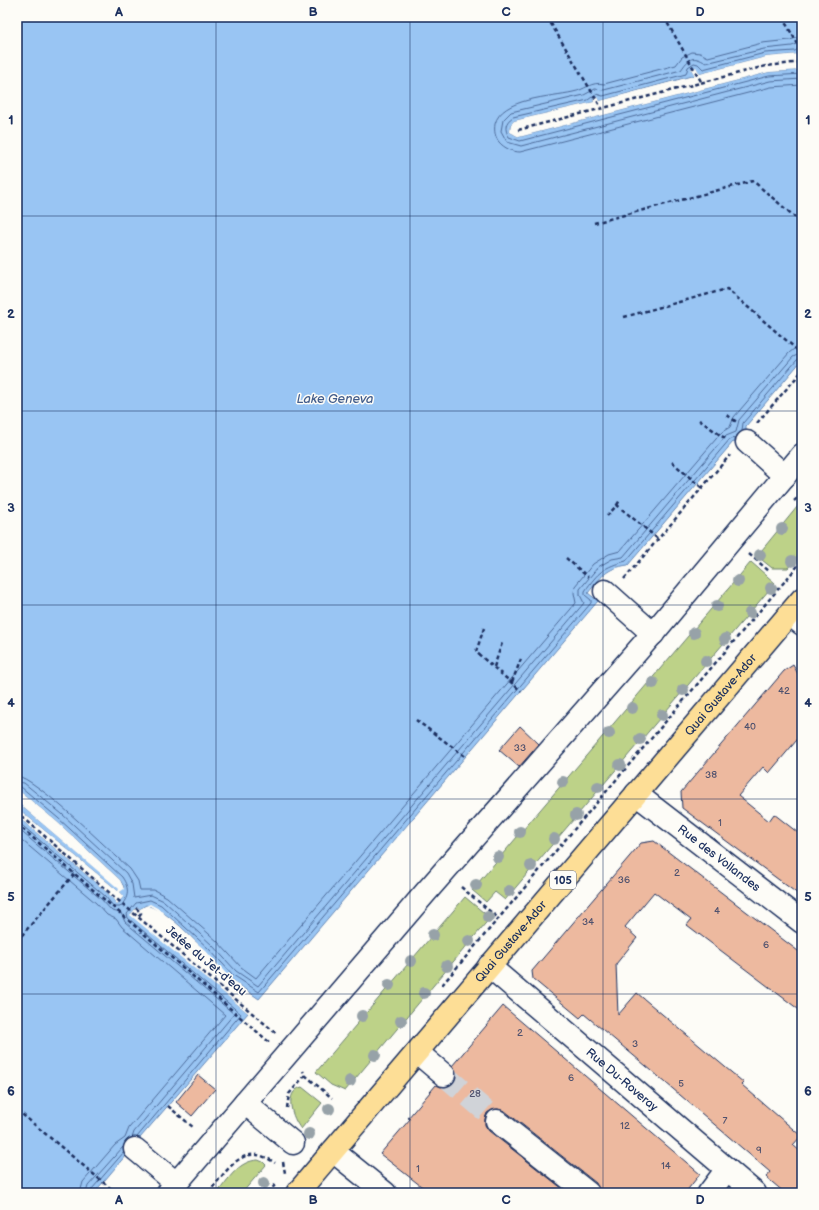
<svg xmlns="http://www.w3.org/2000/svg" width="819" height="1210" font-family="'Balsamiq Sans',sans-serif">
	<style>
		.green { fill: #bdd288; stroke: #6c8073 }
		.water { fill: #99c5f3; stroke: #6789b7 }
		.pier { fill: #fdfcf7 }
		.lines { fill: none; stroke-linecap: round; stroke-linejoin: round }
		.shore { stroke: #4d6b9a; stroke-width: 1 }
		.building { fill: #edb99f; stroke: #1b2f5e }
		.minor-tunnel { stroke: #d0d3d8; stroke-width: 22; stroke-dasharray: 22 11; stroke-linecap: butt }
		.minor-casing { stroke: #1b2f5e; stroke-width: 25 }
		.major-casing { stroke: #1b2f5e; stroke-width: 25 }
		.path { stroke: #1b2f5e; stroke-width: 2.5; stroke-dasharray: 4 3; stroke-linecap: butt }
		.minor { stroke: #fdfcf7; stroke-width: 22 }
		.major { stroke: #fdde96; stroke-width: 22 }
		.tree { fill: #97a2a8 }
		.grid { fill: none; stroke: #1b2f5e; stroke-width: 1; stroke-opacity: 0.55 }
		.labels { text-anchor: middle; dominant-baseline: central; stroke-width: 3; stroke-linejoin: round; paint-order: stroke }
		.number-label { font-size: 10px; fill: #50526e }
		.shield { fill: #fdfcf7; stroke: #5f6c8c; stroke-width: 1 }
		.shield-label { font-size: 11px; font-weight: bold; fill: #1b2f5e }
		.street-label { font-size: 12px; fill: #1b2f5e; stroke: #fdfcf7 }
		.water-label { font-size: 13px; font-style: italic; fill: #415c8b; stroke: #fdfcf7 }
		.neatline { fill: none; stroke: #1b2f5e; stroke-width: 1.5 }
		.grid-label { font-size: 13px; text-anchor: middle; font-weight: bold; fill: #1b2f5e }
	</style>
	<rect width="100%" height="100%" fill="#fdfcf7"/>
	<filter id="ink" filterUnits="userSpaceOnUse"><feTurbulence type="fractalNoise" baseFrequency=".025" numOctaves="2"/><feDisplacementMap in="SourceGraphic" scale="8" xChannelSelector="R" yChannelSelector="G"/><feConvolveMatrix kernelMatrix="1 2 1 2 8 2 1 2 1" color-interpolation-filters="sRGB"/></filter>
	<g filter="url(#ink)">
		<path class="green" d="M802 501V551L788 568H772L757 556Z
			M751 562 775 583 505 900 495 892 486 902 472 890Z
			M465 897 490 918 345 1091 331 1085 316 1072Z
			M302 1087 322 1103 301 1129C292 1118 283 1092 302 1087Z
			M258 1160 263 1162 266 1165 242 1193H217C229 1179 238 1161 258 1160Z"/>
		<path class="water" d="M17 17H802V51L799 52 800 54 766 57 700 74 695 67 691 69 695 75 600 101 597 97 593 99 594 102 514 121 511 124 510 132 519 137 769 72 802 70V360L746 426V430L752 436 742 447 733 442 628 565C606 568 601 577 588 593L598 601 259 999C249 992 240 986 231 979 206 956 178 914 146 905L140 909 137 907 131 914 248 1013 140 1138 143 1141 129 1156 126 1155 94 1193H17V816L109 894 117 904 124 896 120 892 124 887 120 880 56 821 17 789Z
			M17 802 120 889 118 891 17 808Z"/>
		<path class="pier" d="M802 51 800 56 766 59 701 76 695 69 697 75 696 77 600 103 597 100 595 104 515 122 512 129 513 133 519 135 768 70 802 68V70L769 72 519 137 510 132 511 124 514 121 594 102 593 99 598 97 600 101 695 76 691 69 696 67 700 74 766 57 799 54V52Z
			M17 789 56 821 120 880 124 889 120 892 124 896 117 904 109 894 17 816V814L110 893 117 901 121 896 115 893 17 810V808L118 891 119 889 17 802V800L122 888 118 881 55 823 17 792Z
			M150 904 159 909 206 951 230 978 244 989V991L229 979 205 953 158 911 150 906 141 911 137 909 133 914 249 1012 248 1013 130 915 137 907 140 909Z"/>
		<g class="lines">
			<path class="shore" d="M802 36 790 40 762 43 708 57 700 53 692 52 682 57 676 65 604 84C591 81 585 90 573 92 551 97 501 98 495 124 494 131 495 137 499 142 504 148 513 152 520 152L771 87 802 85
				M802 42 792 46 764 49 706 63C693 55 689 58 681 70L604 90 595 89 584 95 511 112 503 120 501 131 507 142 521 146 770 81 802 79
				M802 47 795 51 765 53 703 69 698 64 694 63 688 67 686 74 603 96 596 94 588 100 513 117C505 122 504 129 509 137L520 141 769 76 802 74
				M742 431 743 423 797 360 802 358
				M17 776C34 776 112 853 130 869L138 881 140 890H154L167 897 217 941 241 967 256 978 576 603 574 593 575 586 593 564 609 554 620 551 722 432 730 427 734 417 789 353 794 349 802 347
				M17 782 24 783 62 814 126 873 132 884 134 898 151 895 164 901 212 945 236 971 258 986 584 603 580 595V589L598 567 612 559 623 557 726 436 736 432 739 420 793 357 802 353
				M17 787H21L58 818 122 877C130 889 129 897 120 907H114L105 896 17 821
				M17 828 101 899 112 911 121 913 125 922 234 1014 134 1132 132 1138
				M17 836 96 903 107 915 116 919 122 927 225 1015 129 1128 125 1138 115 1145 83 1182 80 1193
				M137 1137 241 1014 128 918 127 914 136 903 150 900 161 905 209 949 233 975 259 992 591 603V600L585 595V591C598 572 604 567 626 561L730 439 736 438
				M86 1193 88 1186 123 1147
				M91 1193 92 1189 124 1152"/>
		</g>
		<path class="building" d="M793 665 802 681V734L769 773 763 767 738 796 769 821 774 814 802 836V897L682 808 681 792 784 671Z
			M520 726 539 744 519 767 499 750Z
			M654 841 802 954V1012L687 925 691 920 654 892 625 927 637 938 616 964 618 1015 637 993 744 1083 742 1085 801 1136 793 1145 802 1153V1193H785L766 1177 770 1172 652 1071 584 1014 580 1018 533 979 532 971 641 843Z
			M503 1006 700 1174 685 1193H600L596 1183 505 1111 498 1109 492 1110 487 1113 485 1119V1125L489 1131 568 1193H430L380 1154 410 1119 408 1118 436 1085 441 1087H448L454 1083 456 1077V1071L452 1066Z
			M198 1075 215 1089 192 1116 176 1102Z"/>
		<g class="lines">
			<path class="minor-tunnel" d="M444 1075 497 1121"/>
			<g class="minor-casing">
				<g id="minor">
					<path d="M747 442 785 476"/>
					<path d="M605 591 653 634"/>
					<path d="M790 614 802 624"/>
					<path id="s1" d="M636 794 802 922"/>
					<path id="s2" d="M489 966 755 1193"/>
					<path d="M418 1053 444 1075"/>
					<path d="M245 1103 293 1143"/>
					<path d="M497 1121 588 1193"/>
					<path d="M135 1149 176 1183"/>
					<path d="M333 1151 385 1193"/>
					<path d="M168 1193 426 892 655 631 802 455"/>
					<path d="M709 1193 727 1169"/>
				</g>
			</g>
			<g class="major-casing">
				<g id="major">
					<path id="s3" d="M297 1193 802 599"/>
				</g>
			</g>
			<path class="path" d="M547 17 602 109
				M664 17 702 83
				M782 17 802 51
				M518 130 766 66 802 62
				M594 223 753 181 802 223
				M624 317 727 289 802 354
				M727 415 738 423
				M699 420 726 439
				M757 423 802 371
				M672 462 702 488
				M794 501 802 494
				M617 505 620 500
				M607 516 617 505 658 539
				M749 554 769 571
				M566 558 588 577
				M624 579 730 455
				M484 628 476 652 521 691
				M494 667 502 643
				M512 682 521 659
				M416 720 466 757
				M17 812 119 901 277 1034
				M17 824 269 1042
				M461 887 498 918
				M136 908 141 913 138 917
				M17 941 75 873
				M442 985 802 561
				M305 1075 332 1098
				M168 1106 194 1128
				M287 1108 289 1094 305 1075 303 1071
				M17 1110 116 1193
				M283 1162 285 1173
				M208 1193C228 1170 243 1140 275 1163
				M268 1193 276 1184"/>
			<use href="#minor" class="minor"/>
			<use href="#major" class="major"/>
		</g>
		<g class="tree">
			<circle cx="782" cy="529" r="6"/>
			<circle cx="760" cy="555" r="6"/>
			<circle cx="792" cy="561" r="6"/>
			<circle cx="738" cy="581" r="6"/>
			<circle cx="771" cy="588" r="6"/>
			<circle cx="717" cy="606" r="6"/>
			<circle cx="750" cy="613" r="6"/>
			<circle cx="694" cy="633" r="6"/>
			<circle cx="725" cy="639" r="6"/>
			<circle cx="706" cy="661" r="6"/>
			<circle cx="653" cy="683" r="6"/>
			<circle cx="683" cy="690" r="6"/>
			<circle cx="632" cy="708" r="6"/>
			<circle cx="662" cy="715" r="6"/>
			<circle cx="609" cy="733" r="6"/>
			<circle cx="640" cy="739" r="6"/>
			<circle cx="620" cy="765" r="6"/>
			<circle cx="563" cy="782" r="6"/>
			<circle cx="598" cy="787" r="6"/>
			<circle cx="576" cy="815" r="6"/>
			<circle cx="520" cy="832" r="6"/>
			<circle cx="554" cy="839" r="6"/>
			<circle cx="498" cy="857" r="6"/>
			<circle cx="531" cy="866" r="6"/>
			<circle cx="476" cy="885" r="6"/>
			<circle cx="509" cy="891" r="6"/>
			<circle cx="488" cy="917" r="6"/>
			<circle cx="433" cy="935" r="6"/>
			<circle cx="469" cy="941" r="6"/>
			<circle cx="411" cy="961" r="6"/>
			<circle cx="447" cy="966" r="6"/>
			<circle cx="389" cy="985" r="6"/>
			<circle cx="424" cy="993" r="6"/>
			<circle cx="362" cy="1016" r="6"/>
			<circle cx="401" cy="1021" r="6"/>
			<circle cx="375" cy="1055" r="6"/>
			<circle cx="350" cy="1081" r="6"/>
			<circle cx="329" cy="1109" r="6"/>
			<circle cx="309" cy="1134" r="6"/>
			<circle cx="264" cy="1183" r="6"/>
		</g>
	</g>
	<path class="grid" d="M216 17V1193M410 17V1193M603 17V1193M17 216H802M17 411H802M17 605H802M17 799H802M17 994H802"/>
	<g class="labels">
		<g class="number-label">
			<text x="784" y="691">42</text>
			<text x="750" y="727">40</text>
			<text x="520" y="748">33</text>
			<text x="711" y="775">38</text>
			<text x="720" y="823">1</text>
			<text x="677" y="873">2</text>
			<text x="624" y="880">36</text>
			<text x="717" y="911">4</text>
			<text x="588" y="922">34</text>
			<text x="766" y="945">6</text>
			<text x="520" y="1033">2</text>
			<text x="635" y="1044">3</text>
			<text x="571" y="1078">6</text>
			<text x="681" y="1084">5</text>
			<text x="475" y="1094">28</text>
			<text x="725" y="1121">7</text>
			<text x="625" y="1126">12</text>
			<text x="759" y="1150">9</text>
			<text x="666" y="1166">14</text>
			<text x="418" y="1169">1</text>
		</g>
		<rect class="shield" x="550" y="871" width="26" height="18" rx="3"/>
		<g class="shield-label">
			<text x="563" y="880">105</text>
		</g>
		<g class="street-label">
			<text stroke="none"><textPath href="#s3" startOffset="654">Quai Gustave-Ador</textPath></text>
			<text stroke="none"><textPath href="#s1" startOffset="105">Rue des Vollandes</textPath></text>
			<text stroke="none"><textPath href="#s3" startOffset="330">Quai Gustave-Ador</textPath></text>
			<text transform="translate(206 961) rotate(40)">Jetée du Jet-d'eau</text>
			<text stroke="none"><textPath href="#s2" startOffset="175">Rue Du-Roveray</textPath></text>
		</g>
		<g class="water-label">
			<text x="335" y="399">Lake Geneva</text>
		</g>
	</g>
	<rect width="819" height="1210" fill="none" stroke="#fdfcf7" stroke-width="44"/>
	<rect x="22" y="22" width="775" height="1166" class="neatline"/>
	<g class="grid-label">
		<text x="119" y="16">A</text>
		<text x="313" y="16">B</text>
		<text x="506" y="16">C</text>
		<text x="700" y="16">D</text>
		<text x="11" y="124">1</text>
		<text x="808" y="124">1</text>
		<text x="11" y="318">2</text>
		<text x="808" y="318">2</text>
		<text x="11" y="512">3</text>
		<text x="808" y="512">3</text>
		<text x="11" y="707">4</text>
		<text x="808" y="707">4</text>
		<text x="11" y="901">5</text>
		<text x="808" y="901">5</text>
		<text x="11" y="1095">6</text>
		<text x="808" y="1095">6</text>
		<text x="119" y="1204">A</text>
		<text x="313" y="1204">B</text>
		<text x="506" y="1204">C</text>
		<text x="700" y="1204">D</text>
	</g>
</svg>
